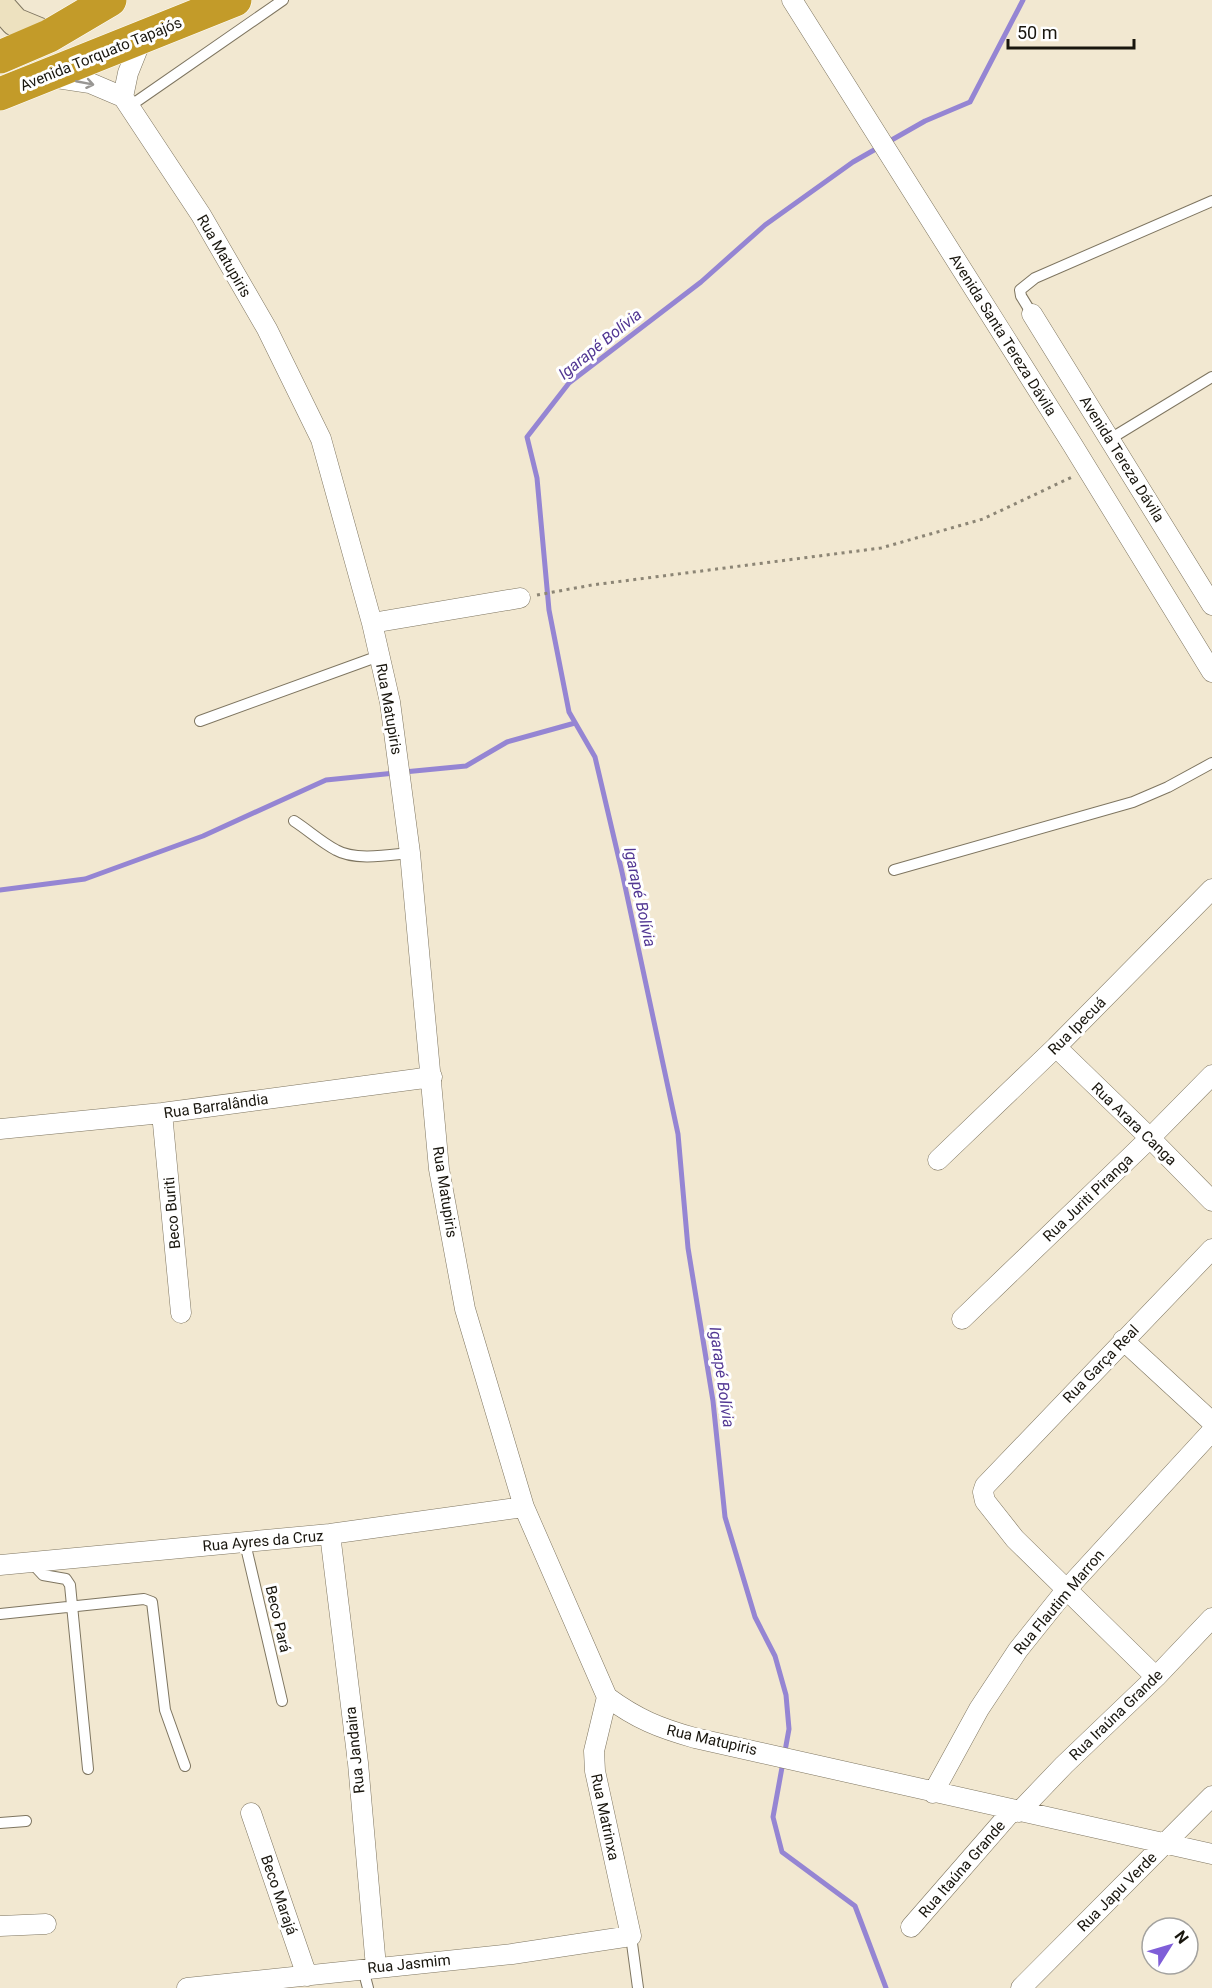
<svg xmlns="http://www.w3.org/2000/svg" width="1212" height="1988" font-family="Roboto,sans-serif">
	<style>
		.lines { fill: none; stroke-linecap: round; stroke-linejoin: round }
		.stream { stroke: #9585d3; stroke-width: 5 }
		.lane-casing { stroke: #7e7560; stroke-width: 12 }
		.street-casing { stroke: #7e7560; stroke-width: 21 }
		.secondary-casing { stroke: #7e7560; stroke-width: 30 }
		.highway-casing { stroke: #fff; stroke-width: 34 }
		.path { stroke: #8c8575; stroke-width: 3; stroke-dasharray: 3 4.5; stroke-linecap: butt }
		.lane { stroke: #fff; stroke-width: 10 }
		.street { stroke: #fff; stroke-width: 20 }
		.secondary { stroke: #ede1bf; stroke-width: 28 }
		.highway { stroke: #c39b29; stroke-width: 33 }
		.oneway { stroke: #989693 }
		.labels { text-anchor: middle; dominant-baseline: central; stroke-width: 6; stroke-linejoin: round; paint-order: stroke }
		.street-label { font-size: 15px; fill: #19160e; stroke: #fff }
		.water-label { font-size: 16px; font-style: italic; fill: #523793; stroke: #fff }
	</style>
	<rect width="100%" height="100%" fill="#f2e8d1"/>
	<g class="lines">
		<path class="stream" d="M404 772 466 766 507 742 575 723
			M0 890 85 879 203 836 326 780 395 773
			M886 1988 855 1906 782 1852 773 1817 789 1729 786 1695 775 1656 755 1617 725 1517 713 1401 688 1248 678 1134 622 872 595 757 569 712 549 610 537 478 527 437 569 383 701 282 765 225 853 162 925 121 970 102 1023 0"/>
		<g class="lane-casing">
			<path id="lane" d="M130 106 283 0
				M1032 314 1021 296 1020 290 1035 278 1212 201
				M1110 439 1212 377
				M200 721 379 656
				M294 821C308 830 321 842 336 850 355 861 389 855 410 853
				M894 870 1133 802 1168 787 1212 763
				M245 1543 282 1701
				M30 1561 43 1575 66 1579 70 1585 88 1769
				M0 1614 144 1599 152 1602 165 1710 185 1766
				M0 1823 26 1821
				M631 1936 638 1988
				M363 1969 368 1988"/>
		</g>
		<g class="street-casing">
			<path id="street" d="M792 0 1072 444 1212 672
				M50 77 90 83 123 97 201 215 267 329 321 439 372 623 390 702 410 853 439 1169 465 1309 524 1507 607 1697C637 1719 659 1728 695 1738L1212 1854
				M123 97 128 73 142 38
				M1032 314 1212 605
				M372 623 520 598
				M1056 1047 1150 1138 1212 1201
				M162 1113 181 1313
				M0 1129 162 1113 432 1077
				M938 1160 1056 1047 1212 889
				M962 1319 1150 1138 1212 1075
				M1123 1340 1212 1422
				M330 1534 358 1763 376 1967
				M0 1565 330 1534 524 1507
				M1156 1677 1015 1539 985 1501 983 1492 985 1486 1212 1249
				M933 1793 979 1709 1018 1650 1066 1590 1212 1431
				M1019 1812 1064 1765 1156 1677 1212 1618
				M251 1813 307 1976
				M0 1926 46 1924
				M911 1927 1012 1811
				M187 1988 512 1954 631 1936 595 1771 594 1751 607 1697
				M1021 1988 1212 1796"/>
		</g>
		<g class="secondary-casing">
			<path id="secondary" d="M0 5 15 22 49 36"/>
		</g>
		<g class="highway-casing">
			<path id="highway" d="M0 57 49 36 110 0
				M0 94 235 0"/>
		</g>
		<path class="path" d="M537 595 592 585 881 548 983 519 1072 477"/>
		<use href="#lane" class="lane"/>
		<use href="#street" class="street"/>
		<use href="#secondary" class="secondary"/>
		<use href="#highway" class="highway"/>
	</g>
	<defs><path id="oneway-shaft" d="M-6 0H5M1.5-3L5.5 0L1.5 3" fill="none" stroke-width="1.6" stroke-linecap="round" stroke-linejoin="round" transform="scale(1.5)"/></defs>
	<use class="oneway" href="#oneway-shaft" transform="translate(85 83) rotate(11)"/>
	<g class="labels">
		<g class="street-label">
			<text transform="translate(101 54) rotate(-22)">Avenida Torquato Tapajós</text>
			<text transform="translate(224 256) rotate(60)">Rua Matupiris</text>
			<text transform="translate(1003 335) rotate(58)">Avenida Santa Tereza Dávila</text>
			<text transform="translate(1122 459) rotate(58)">Avenida Tereza Dávila</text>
			<text transform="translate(389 709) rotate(80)">Rua Matupiris</text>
			<text transform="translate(1077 1026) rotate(-45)">Rua Ipecuá</text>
			<text transform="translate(216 1106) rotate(-8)">Rua Barralândia</text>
			<text transform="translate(1134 1124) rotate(44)">Rua Arara Canga</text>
			<text transform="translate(445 1192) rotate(81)">Rua Matupiris</text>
			<text transform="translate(1088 1198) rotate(-44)">Rua Juriti Piranga</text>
			<text transform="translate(172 1213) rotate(-95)">Beco Buriti</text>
			<text transform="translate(1101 1364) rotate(-46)">Rua Garça Real</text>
			<text transform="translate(263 1541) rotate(-5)">Rua Ayres da Cruz</text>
			<text transform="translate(1059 1602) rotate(-50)">Rua Flautim Marron</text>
			<text transform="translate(278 1619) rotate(77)">Beco Pará</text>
			<text transform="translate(1116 1715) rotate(-44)">Rua Iraúna Grande</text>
			<text transform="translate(712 1740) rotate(13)">Rua Matupiris</text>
			<text transform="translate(355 1750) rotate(-96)">Rua Jandaira</text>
			<text transform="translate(605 1817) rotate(78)">Rua Matrinxa</text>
			<text transform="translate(962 1869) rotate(-49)">Rua Itaúna Grande</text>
			<text transform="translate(1117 1892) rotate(-45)">Rua Japu Verde</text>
			<text transform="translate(279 1895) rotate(71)">Beco Marajá</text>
			<text transform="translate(409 1964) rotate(-6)">Rua Jasmim</text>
		</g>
		<g class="water-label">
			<text transform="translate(600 344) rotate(-39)">Igarapé Bolívia</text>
			<text transform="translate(640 897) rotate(78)">Igarapé Bolívia</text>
			<text transform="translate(722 1377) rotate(82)">Igarapé Bolívia</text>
		</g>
	</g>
	<g transform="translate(1170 1946) rotate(53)"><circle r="28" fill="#ffffff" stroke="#a3a29f" stroke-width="1.5"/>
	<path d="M0-4.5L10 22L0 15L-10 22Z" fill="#7f5ed8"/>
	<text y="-9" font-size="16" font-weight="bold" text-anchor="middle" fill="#19160e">N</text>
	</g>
	<path d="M1008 39v9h126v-9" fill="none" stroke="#19160e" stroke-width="3"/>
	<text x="1017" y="39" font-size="18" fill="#19160e" stroke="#ffffff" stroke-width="4.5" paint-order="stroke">50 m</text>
</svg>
